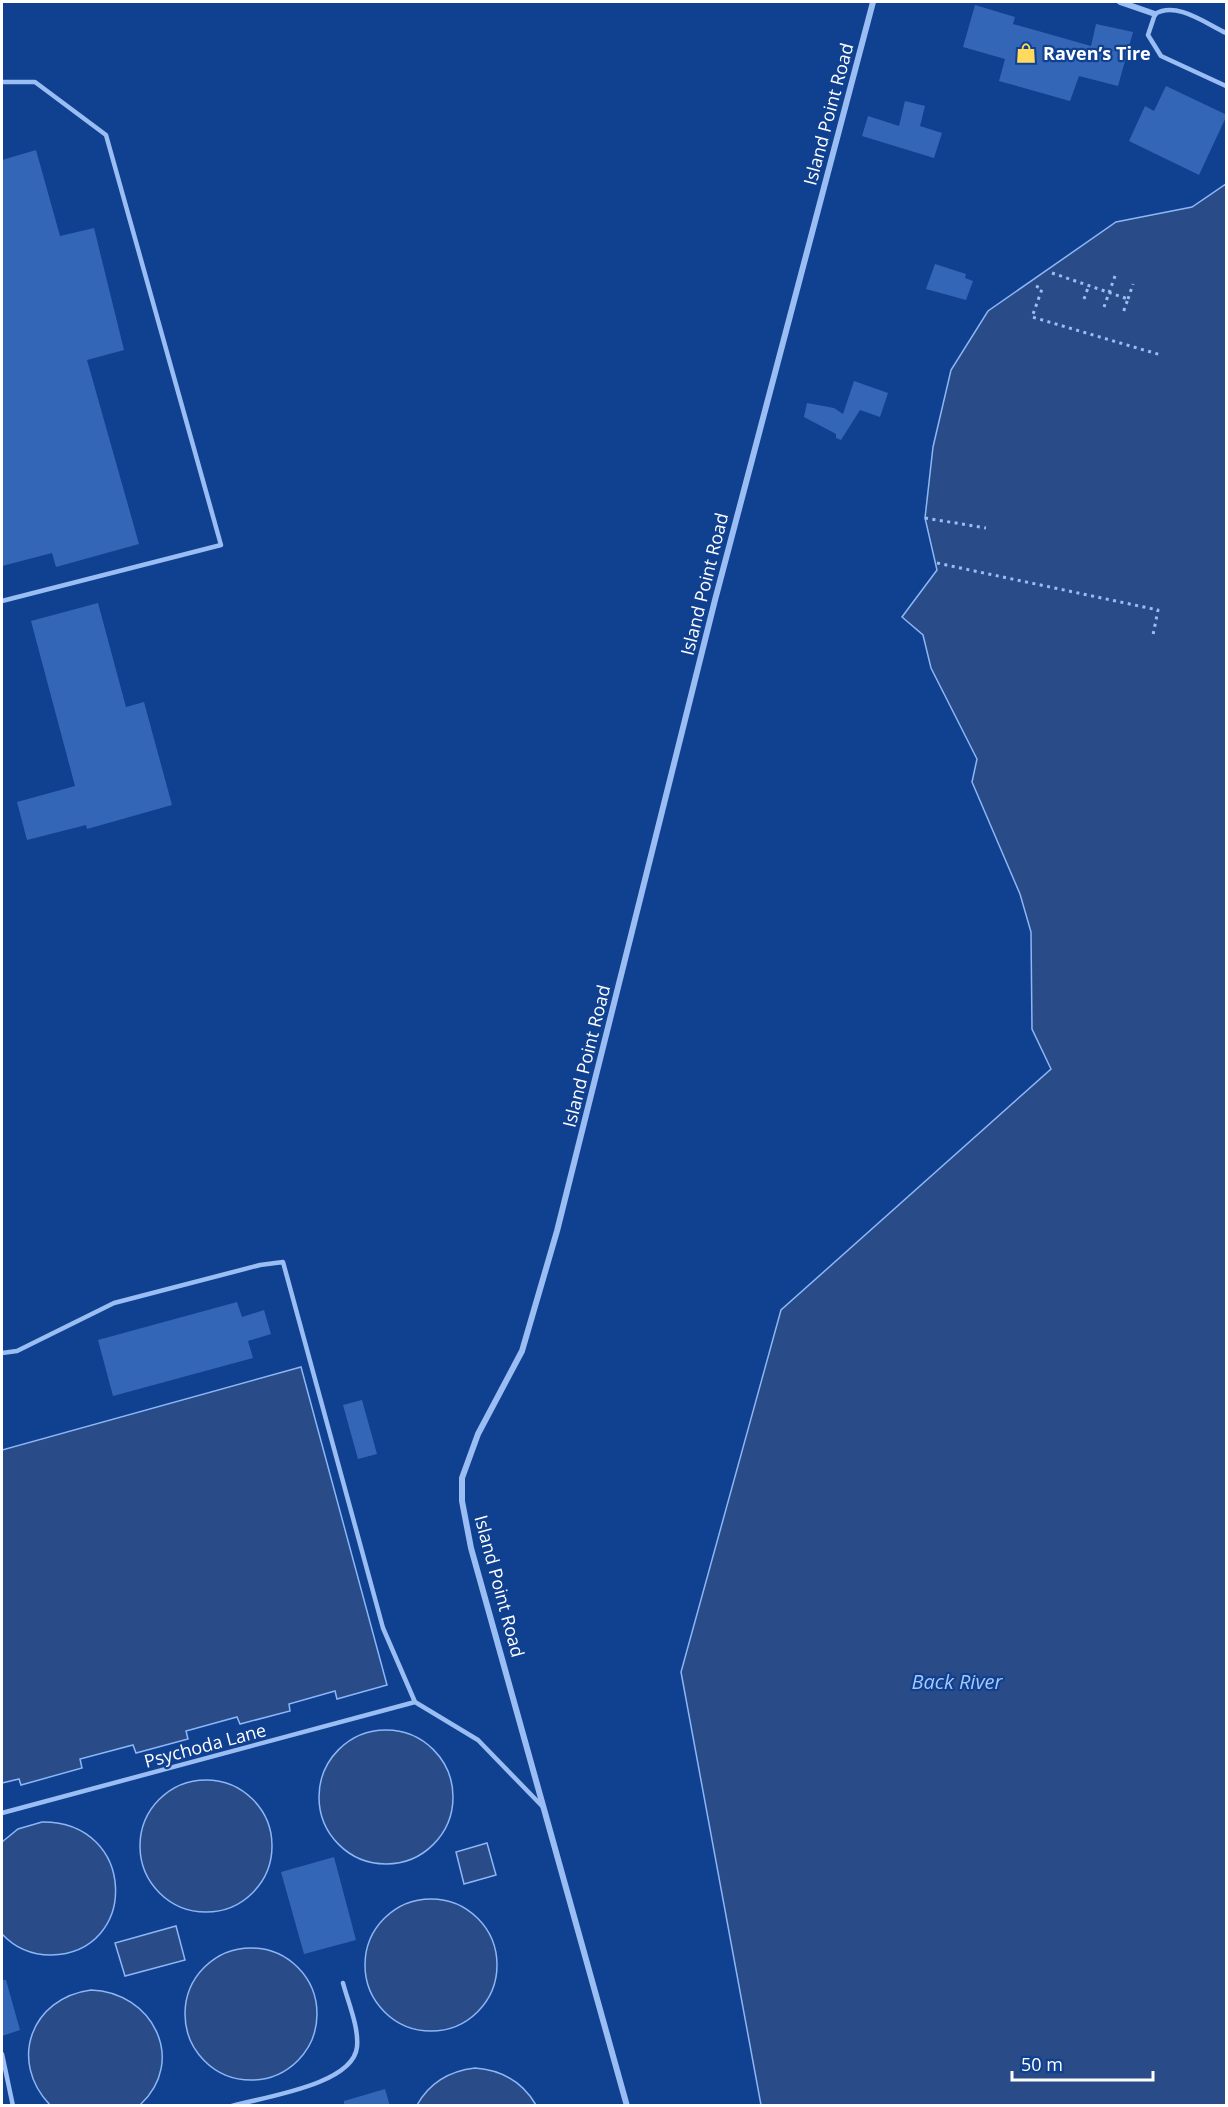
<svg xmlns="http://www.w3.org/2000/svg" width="1228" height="2107" font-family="'Open Sans',sans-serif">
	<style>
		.water { fill: #294c88; stroke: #8cb6f6; stroke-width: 1.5 }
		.building { fill: #3466b7 }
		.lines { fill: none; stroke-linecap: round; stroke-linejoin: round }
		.path { stroke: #9abdf3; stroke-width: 3; stroke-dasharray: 3 4.5; stroke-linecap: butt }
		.service { stroke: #9abdf3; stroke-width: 4.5 }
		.minor { stroke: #9abdf3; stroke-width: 6 }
		.labels { text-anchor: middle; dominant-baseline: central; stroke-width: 4.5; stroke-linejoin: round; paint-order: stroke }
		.poi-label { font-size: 18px; font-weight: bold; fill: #fff; stroke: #104090; text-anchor: start }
		.street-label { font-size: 18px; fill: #fff; stroke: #104090 }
		.water-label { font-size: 20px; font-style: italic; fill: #a6c7fa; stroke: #104090 }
	</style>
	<rect width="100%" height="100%" fill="#104090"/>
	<path class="water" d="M1226 184V2105H761L681 1672 781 1310 1051 1069 1032 1029 1031 932 1020 894 972 782 977 759 931 668 923 635 902 617 937 570 925 518 933 447 951 370 988 311 1116 222 1192 207Z
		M301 1367 387 1685 337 1699 335 1691 289 1704 290 1711 240 1724 237 1717 186 1731 188 1739 136 1753 133 1745 80 1759 82 1768 21 1785 19 1779 2 1783V1450Z
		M319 1797a67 67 0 1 1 134 0a67 67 0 1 1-134 0Z
		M140 1846a66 66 0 1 1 132 0a66 66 0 1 1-132 0Z
		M42 1822C137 1821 140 1953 51 1955 31 1955 15 1948 2 1934V1842L18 1829Z
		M487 1843 496 1875 464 1884 456 1852Z
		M365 1965a66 66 0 1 1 132 0a66 66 0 1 1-132 0Z
		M176 1926 185 1960 125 1976 115 1943Z
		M185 2014a66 66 0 1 1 132 0a66 66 0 1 1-132 0Z
		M91 1990C152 1992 188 2060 140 2105H50C8 2061 31 1998 91 1990Z
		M475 2068C502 2070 522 2081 536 2105H417C430 2082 449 2071 475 2068Z"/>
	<path class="building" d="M975 5 1015 17 1013 24 1091 46 1096 24 1133 32 1118 86 1079 76 1070 101 999 81 1005 59 963 47Z
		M1166 86 1227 115 1199 175 1129 141 1145 106 1154 111Z
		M905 101 925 106 920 126 942 133 934 158 862 136 868 116 899 126Z
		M36 150 60 236 94 228 124 350 87 360 139 544 56 567 52 553 2 566V160Z
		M935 264 966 274 965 278 973 281 966 300 926 289Z
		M854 381 888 393 880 417 860 410 841 440 836 438V434L804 417 807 403 834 408 843 414Z
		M98 603 126 707 144 702 172 805 87 829 86 825 27 840 17 802 75 786 31 621Z
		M237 1302 242 1317 264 1310 271 1334 248 1341 253 1358 113 1396 98 1340Z
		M362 1400 377 1454 358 1459 343 1405Z
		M334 1857 356 1940 304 1954 281 1872Z
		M2 1980H6L20 2030 2 2036Z
		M385 2089 390 2106H344V2101Z"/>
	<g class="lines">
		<path class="path" d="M1052 273 1128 299 1123 313
			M1036 286 1042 289 1032 317 1161 355
			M1084 299 1089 285
			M1128 299 1133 284
			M1104 307 1115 276
			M925 518 986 528
			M937 563 1158 610 1153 635"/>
		<path class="service" d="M1226 33C1205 23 1176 1 1155 14L1148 35 1161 56 1226 86
			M2 82H35L106 135 221 545 2 601
			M2 1353 17 1351 114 1303 260 1265 283 1262 383 1628 415 1702 478 1740 543 1807
			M2 1813 415 1702
			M2 2054 13 2106
			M232 2106C263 2097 353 2085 357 2047 359 2027 348 2002 343 1983"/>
		<path class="minor" d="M1120 2 1155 14
			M627 2106 471 1548 462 1501V1478L478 1434 522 1351 557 1231 715 600 873 2"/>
	</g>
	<defs>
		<g id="shop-bare" transform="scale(1.62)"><path d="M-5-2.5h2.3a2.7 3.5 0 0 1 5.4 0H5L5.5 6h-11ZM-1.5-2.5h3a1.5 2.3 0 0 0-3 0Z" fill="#ffda5c" stroke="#104090" stroke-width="2.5" paint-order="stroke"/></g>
	</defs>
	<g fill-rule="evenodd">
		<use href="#shop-bare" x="1026" y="53"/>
	</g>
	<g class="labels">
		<g class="poi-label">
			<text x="1043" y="53">Raven’s Tire</text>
		</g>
		<g class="street-label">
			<text transform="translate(828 114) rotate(-75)">Island Point Road</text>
			<text transform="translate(704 584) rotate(-76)">Island Point Road</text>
			<text transform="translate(586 1056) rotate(-76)">Island Point Road</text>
			<text transform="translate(500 1586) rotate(75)">Island Point Road</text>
			<text transform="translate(205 1745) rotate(-15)">Psychoda Lane</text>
		</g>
		<g class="water-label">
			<text x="957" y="1681">Back River</text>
		</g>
	</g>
	<rect width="1228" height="2107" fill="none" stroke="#ffffff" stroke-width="6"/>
	<path d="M1012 2071v9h141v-9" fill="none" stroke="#ffffff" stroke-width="3"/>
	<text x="1021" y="2071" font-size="18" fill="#ffffff" stroke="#104090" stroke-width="4.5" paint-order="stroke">50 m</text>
</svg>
